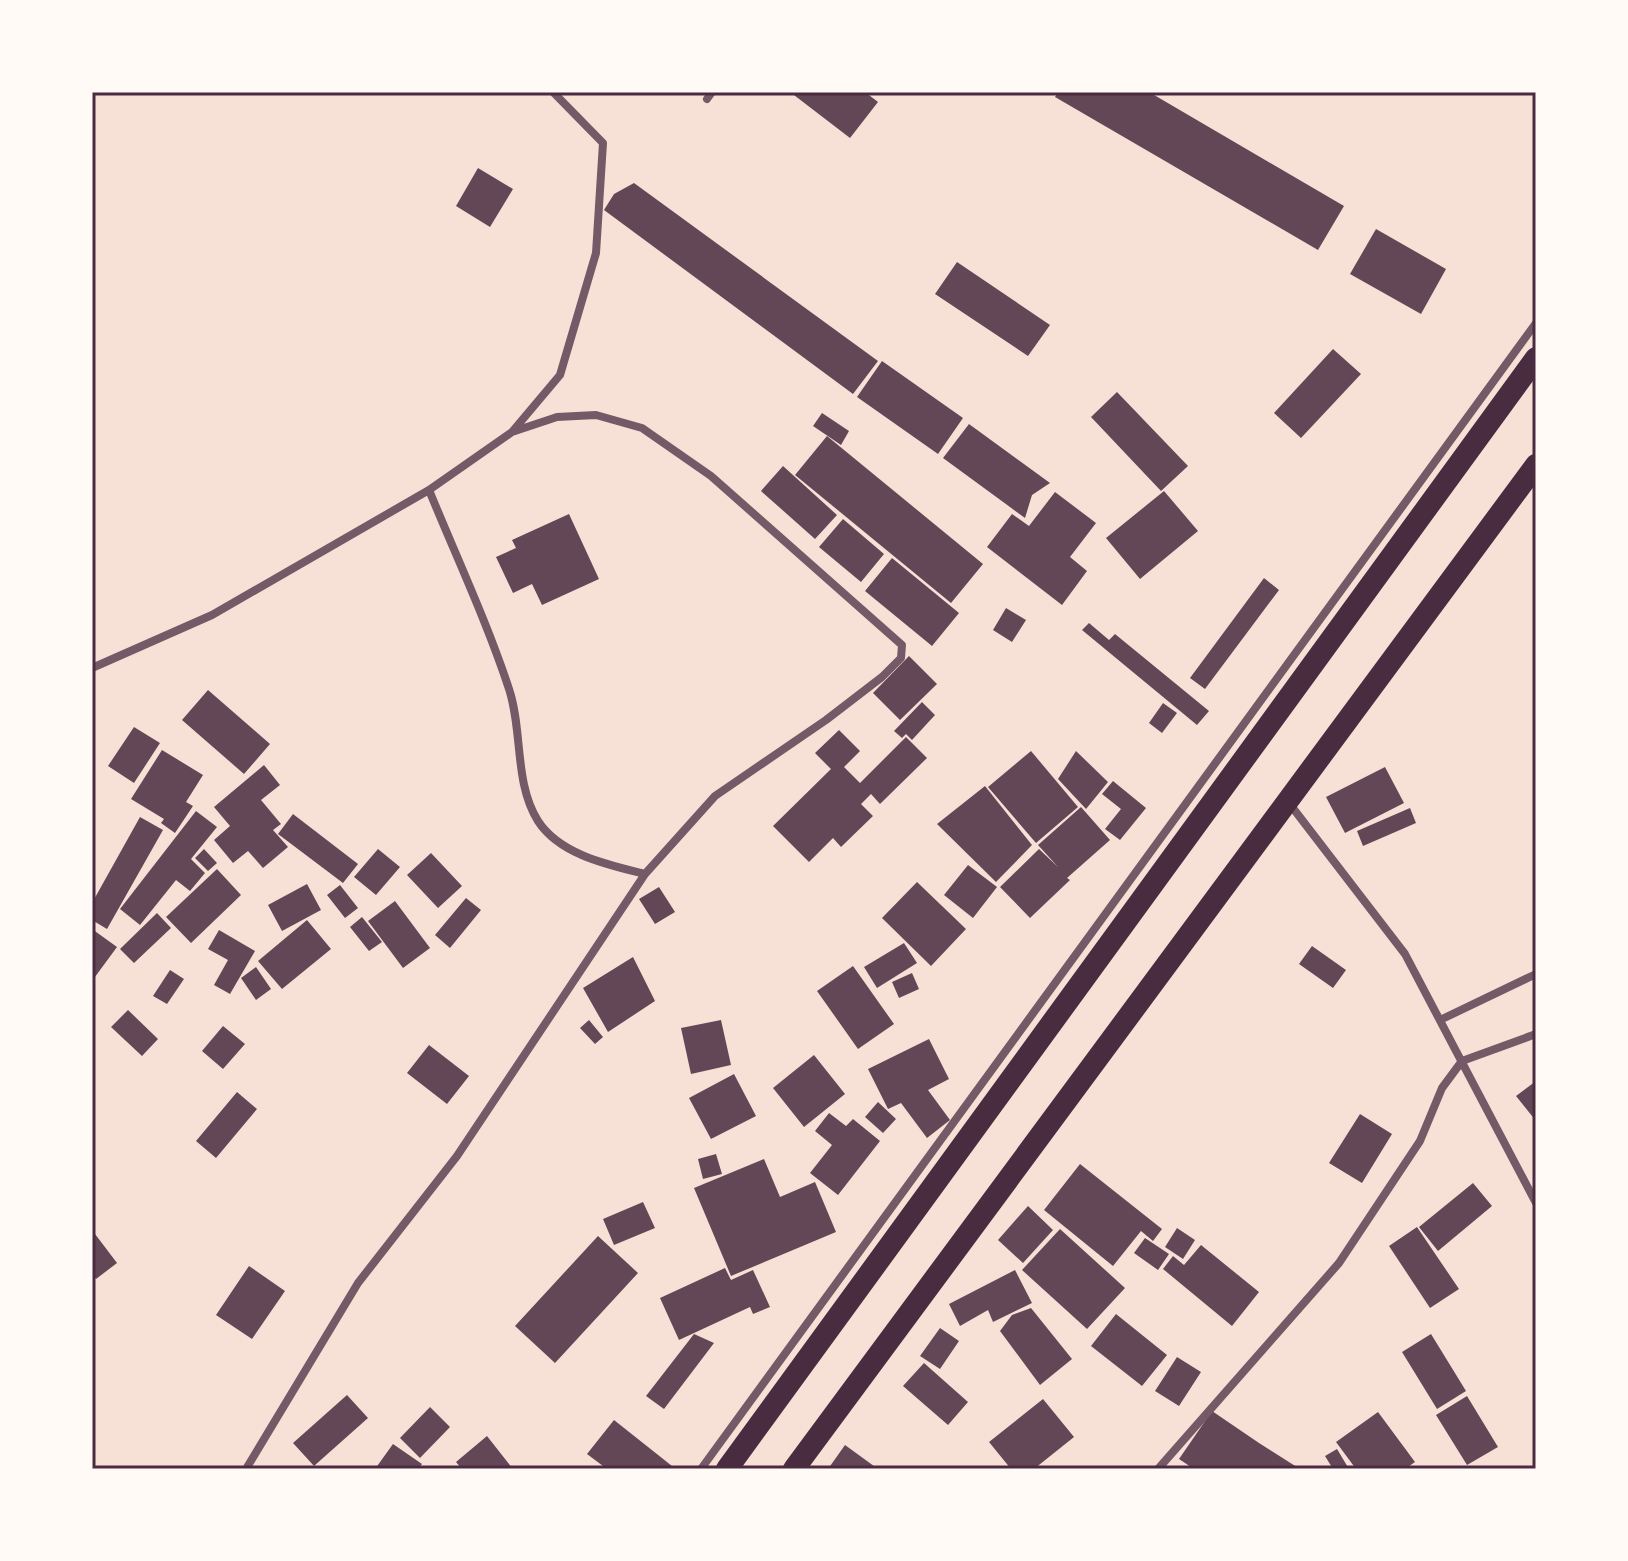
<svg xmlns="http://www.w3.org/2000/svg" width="1628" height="1561" font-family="Raleway,sans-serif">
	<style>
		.building { fill: #644757 }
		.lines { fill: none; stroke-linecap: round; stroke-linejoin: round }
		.minor { stroke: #755966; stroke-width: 8 }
		.trunk { stroke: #4a2c40; stroke-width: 22 }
		.neatline { fill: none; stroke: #4a2c40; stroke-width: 3 }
	</style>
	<rect width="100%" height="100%" fill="#f7e1d7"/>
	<path class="building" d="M790 92H865L878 102 850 138Z
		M1058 92H1149L1344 206 1318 250 1055 97Z
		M478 168 513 189 490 227 456 206Z
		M634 183 878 361 853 394 604 210 614 194Z
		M1376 229 1446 269 1421 314 1350 274Z
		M957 262 1050 325 1028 356 935 294Z
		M1333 349 1361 374 1301 438 1274 413Z
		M882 361 963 418 938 454 857 397Z
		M1117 392 1188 466 1161 491 1091 417Z
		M822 413 849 431 841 445 813 426Z
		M969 424 1050 483 1032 495 1025 518 943 458Z
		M827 436 983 564 951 603 795 475Z
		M783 466 837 515 815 539 761 491Z
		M1164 491 1198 531 1140 579 1106 538Z
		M1055 492 1096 523 1070 557 1087 571 1062 605 987 547 1012 514 1029 526Z
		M569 514 599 579 542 605 532 584 513 593 496 557 516 548 512 540Z
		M843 519 884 554 861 582 819 547Z
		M892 558 959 613 932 646 865 591Z
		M1264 578 1279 590 1205 689 1190 678Z
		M1006 608 1026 620 1012 642 993 630Z
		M1089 623 1109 640 1115 634 1209 711 1197 725 1082 630Z
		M909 656 937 684 900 720 873 693Z
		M208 690 270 744 244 774 182 720Z
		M922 702 935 715 912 740 906 734 902 738 894 731Z
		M1163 703 1177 713 1162 733 1149 723Z
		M134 727 160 743 134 783 108 766Z
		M839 730 860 751 844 767 860 783 906 737 927 758 880 804 871 794 861 804 873 816 841 847 833 838 809 862 773 826 831 769 815 753Z
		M162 750 203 775 186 802 193 806 175 833 161 823 164 819 131 799Z
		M1031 751 1078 807 1036 843 988 787Z
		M1076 751 1108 782 1086 809 1058 779Z
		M264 765 280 785 261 800 281 824 273 830 288 847 263 868 248 851 233 863 214 840 230 826 214 807Z
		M1385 767 1404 803 1345 833 1326 797Z
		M1113 781 1146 808 1120 840 1105 829 1121 809 1102 794Z
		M985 786 1032 845 996 882 937 824Z
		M1081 807 1110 840 1067 878 1070 880 1030 918 1000 887 1039 849 1058 867 1038 845Z
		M1410 808 1416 823 1363 846 1357 831Z
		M196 811 217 827 191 859 205 873 190 891 176 880 140 925 120 909Z
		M293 814 358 864 343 883 278 834Z
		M140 817 163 830 107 929 92 920V903Z
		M204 849 217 863 208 871 195 858Z
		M378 849 400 867 376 895 354 877Z
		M431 853 462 886 438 908 407 875Z
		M968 865 997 887 973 918 944 895Z
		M217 869 241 895 191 943 166 917Z
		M917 882 966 929 931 966 882 918Z
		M307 884 321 910 282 931 268 905Z
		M340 885 358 908 345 918 327 895Z
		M659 887 675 912 655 924 639 899Z
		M466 898 481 910 450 948 435 935Z
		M395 901 430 948 403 968 368 921Z
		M157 913 171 928 134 963 120 949Z
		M362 917 382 942 369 951 350 927Z
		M307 920 331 949 282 989 258 961Z
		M92 929 117 947 92 981Z
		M219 930 255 951 230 994 214 985 228 960 208 949Z
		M904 943 917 963 877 988 864 967Z
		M1312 946 1346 970 1333 988 1299 964Z
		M633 957 655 1001 608 1032 583 988Z
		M853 966 894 1024 858 1049 817 991Z
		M256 967 271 989 256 1000 241 978Z
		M170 970 184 979 167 1004 153 996Z
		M912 973 919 989 899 998 892 982Z
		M128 1010 158 1039 142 1056 111 1027Z
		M589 1020 603 1037 595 1044 580 1028Z
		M721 1020 731 1065 691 1074 681 1028Z
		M223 1026 245 1044 223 1069 202 1051Z
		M929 1039 949 1079 928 1090 950 1120 927 1138 901 1103 888 1109 868 1069Z
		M429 1045 469 1076 447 1104 407 1073Z
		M814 1055 845 1094 804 1127 773 1088Z
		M734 1074 756 1116 711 1139 689 1098Z
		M1536 1081V1121L1516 1096Z
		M237 1092 257 1109 216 1158 196 1141Z
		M878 1102 896 1119 883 1133 865 1117Z
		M829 1113 846 1126 853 1119 880 1141 838 1195 810 1173 832 1145 815 1131Z
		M1360 1114 1392 1134 1362 1183 1329 1163Z
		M716 1154 722 1174 703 1179 698 1159Z
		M764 1159 780 1197 815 1182 836 1232 731 1276 694 1188Z
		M1080 1164 1162 1229 1153 1241 1141 1231 1113 1266 1044 1210Z
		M1473 1183 1492 1206 1438 1251 1419 1227Z
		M643 1202 655 1228 614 1245 603 1219Z
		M1028 1206 1053 1230 1023 1263 998 1240Z
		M1417 1227 1459 1289 1430 1308 1389 1246Z
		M1177 1228 1195 1240 1183 1259 1165 1247Z
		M1060 1229 1125 1288 1087 1329 1022 1270Z
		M92 1230 117 1263 96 1279 92 1274Z
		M598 1236 638 1273 555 1363 515 1326Z
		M1145 1238 1169 1254 1158 1270 1134 1253Z
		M1201 1245 1259 1292 1232 1326 1163 1269 1173 1256 1184 1265Z
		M249 1266 285 1291 252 1339 216 1315Z
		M725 1268 731 1280 753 1270 770 1307 753 1314 750 1307 679 1340 660 1298Z
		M1015 1270 1032 1303 993 1322 988 1310 960 1326 949 1304Z
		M1031 1308 1072 1359 1040 1385 1000 1331 1012 1315Z
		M1116 1314 1167 1355 1142 1386 1091 1346Z
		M940 1328 959 1341 940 1369 920 1356Z
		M694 1334 714 1343 664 1409 646 1396Z
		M1431 1334 1466 1391 1437 1409 1402 1352Z
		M1177 1357 1201 1372 1179 1406 1155 1391Z
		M924 1363 968 1402 948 1425 903 1386Z
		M347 1395 368 1418 314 1466 293 1443Z
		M1467 1396 1498 1447 1467 1465 1436 1415Z
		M1043 1399 1074 1437 1034 1469H1011L989 1442Z
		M430 1407 450 1427 420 1458 400 1438Z
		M1212 1411 1259 1443 1300 1469H1194L1179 1459Z
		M1378 1412 1415 1462 1405 1469H1356L1336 1442Z
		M614 1420 672 1466 669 1469H607L587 1454Z
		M487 1436 513 1469H462L456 1462Z
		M393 1444 422 1464 418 1469H375Z
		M845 1445 878 1469H828Z
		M1337 1449 1349 1469H1333L1325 1456Z"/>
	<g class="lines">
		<path class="minor" d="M707 99 712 92
			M512 432 560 375 596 253 603 143 553 92
			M429 490C456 556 487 622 509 689 523 731 514 783 538 821 560 855 609 865 645 874
			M92 668 212 615 429 490 512 432 557 417 596 415 642 428 711 476 902 645 901 658 882 677 826 720 715 796 645 874 457 1156 358 1283 246 1469
			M1289 803 1405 954 1536 1203
			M1440 1020 1536 974
			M701 1469 1536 323
			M1158 1469 1339 1263 1420 1141 1442 1088 1462 1061 1536 1034"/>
		<path class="trunk" d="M727 1469 1536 358
			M794 1469 1536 465"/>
	</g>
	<rect width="1628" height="1561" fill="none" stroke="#fffaf5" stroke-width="188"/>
	<rect x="94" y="94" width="1440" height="1373" class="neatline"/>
</svg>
